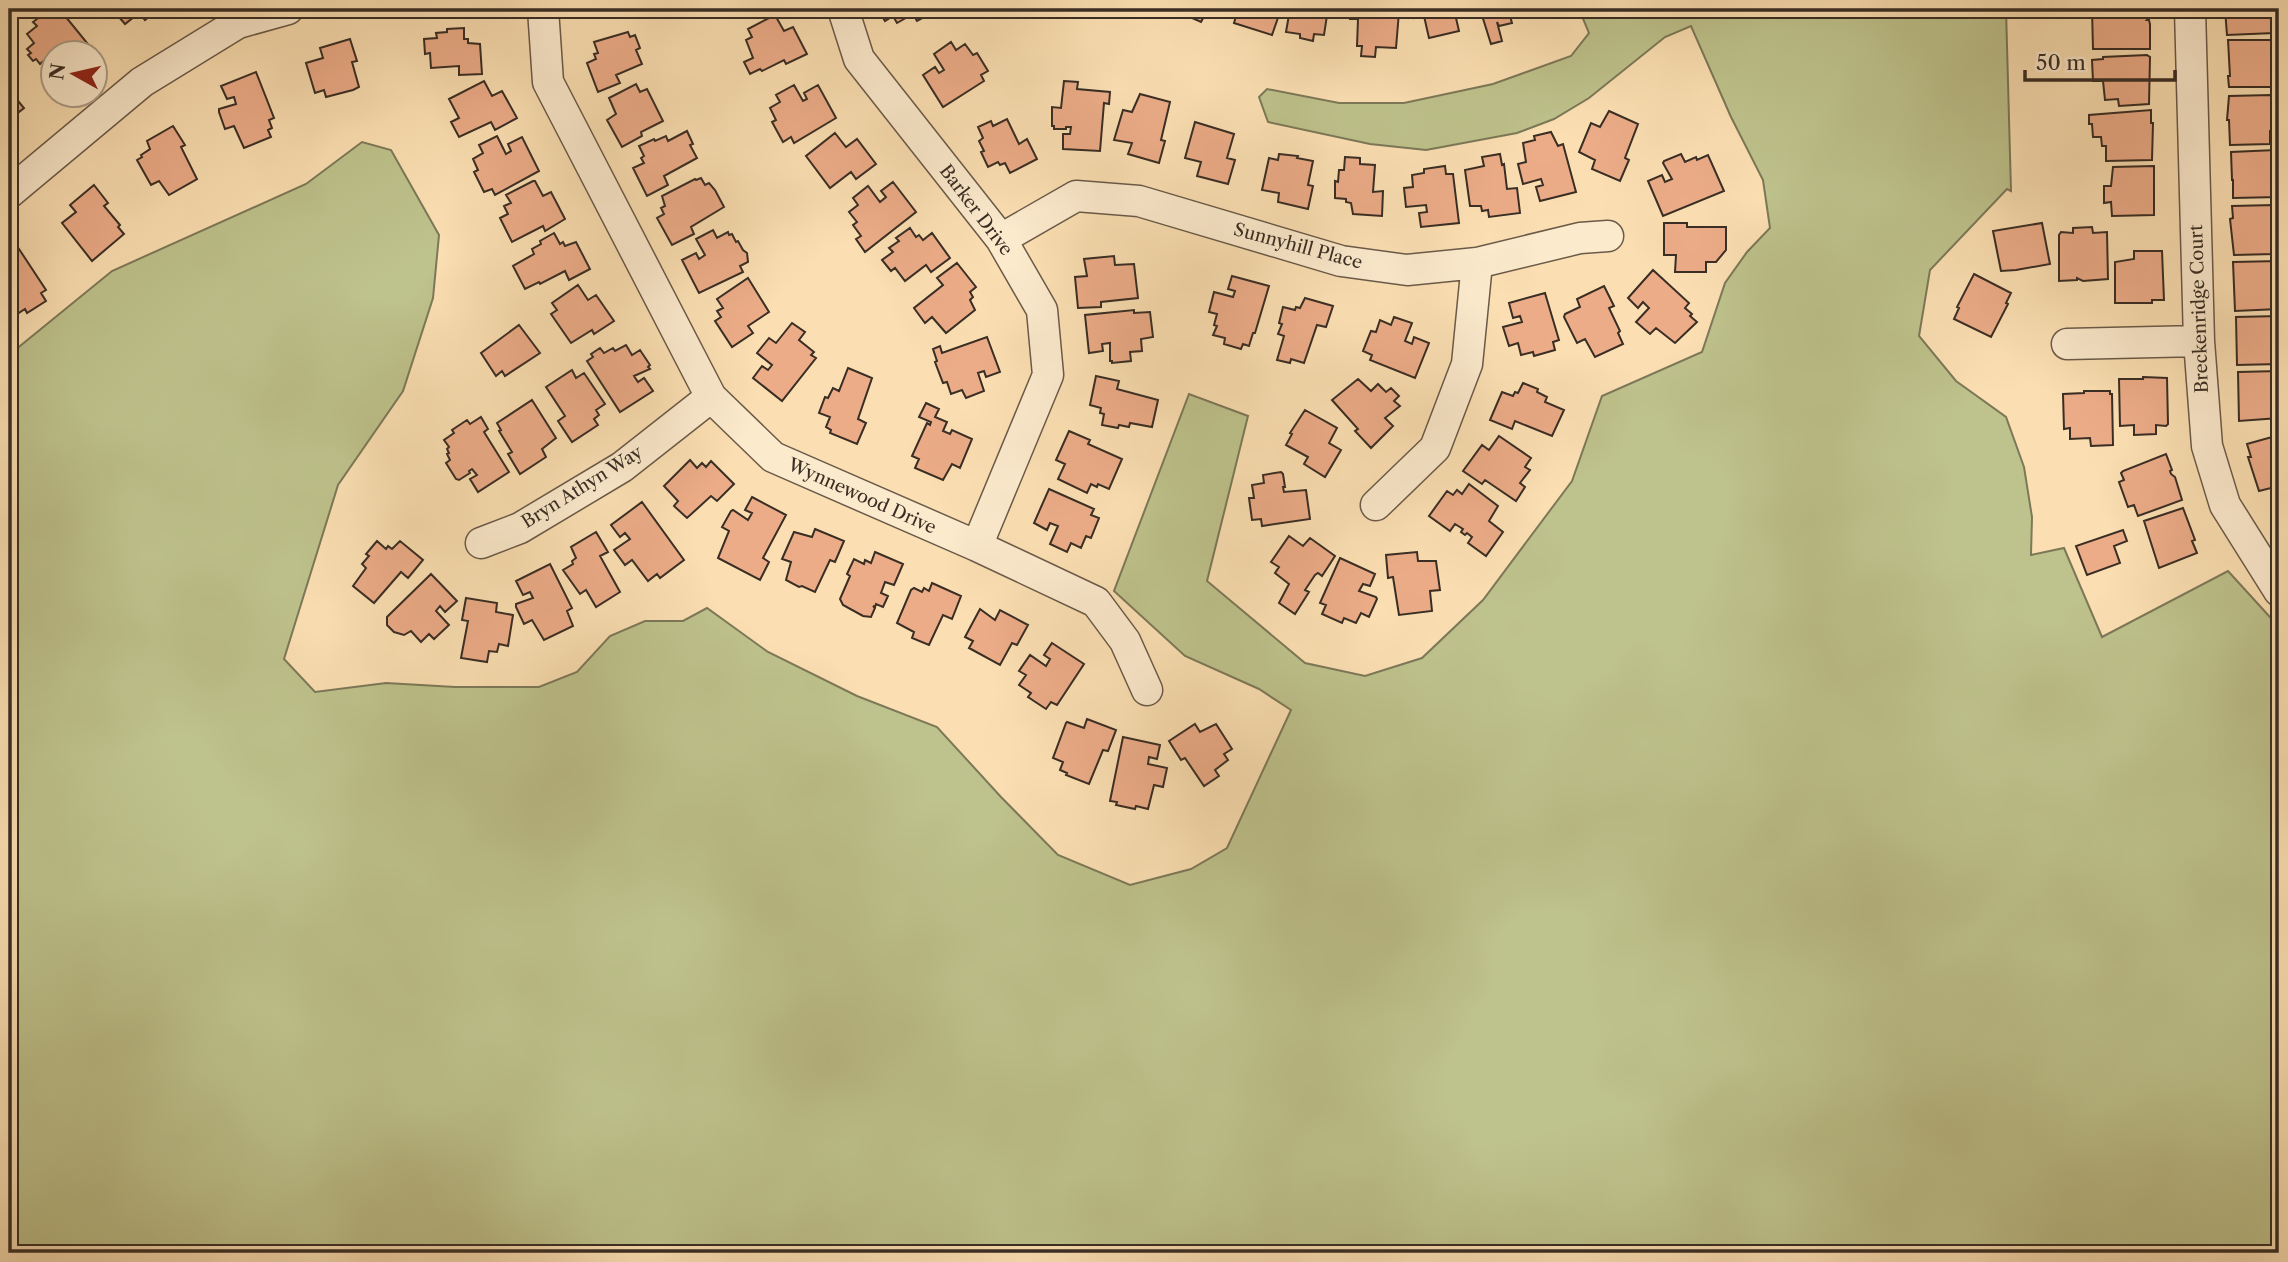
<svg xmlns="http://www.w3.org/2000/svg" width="2288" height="1262" font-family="'Libre Caslon Text',serif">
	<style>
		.green { fill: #bec28c; stroke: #7c7858; stroke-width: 2 }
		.building { fill: #ecac88; stroke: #392d24; stroke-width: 2 }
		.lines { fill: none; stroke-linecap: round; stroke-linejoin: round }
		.minor-casing { stroke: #6a5a48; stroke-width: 33 }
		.minor { stroke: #fceacd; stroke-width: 30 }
		.labels { text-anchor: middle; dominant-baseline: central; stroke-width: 5; stroke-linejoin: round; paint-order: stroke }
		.street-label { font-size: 18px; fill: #392d24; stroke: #fceacd }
	</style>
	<rect width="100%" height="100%" fill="#fbdfb2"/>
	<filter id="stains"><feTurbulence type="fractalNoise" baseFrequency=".00286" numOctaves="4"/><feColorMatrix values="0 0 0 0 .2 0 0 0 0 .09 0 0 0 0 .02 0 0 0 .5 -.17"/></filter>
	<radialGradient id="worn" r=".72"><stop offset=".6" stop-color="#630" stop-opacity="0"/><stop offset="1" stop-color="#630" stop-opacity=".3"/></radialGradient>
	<path class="green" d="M1579 9H2006L2011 191 2007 189 1930 270 1919 336 1956 381 2006 417 2024 467 2032 517 2031 555 2064 548 2102 637 2228 571 2279 627V1253H9V355L112 271 306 184 362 142 391 150 439 235 433 298 403 391 338 485 284 659 315 692 386 683 455 687H539L577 672 610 636 645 621H683L707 608 768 652 857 696 937 727 1001 797 1058 855 1130 885 1191 869 1227 848 1291 710 1259 689 1185 656 1114 591 1189 394 1248 416 1207 581 1305 663 1365 676 1422 658 1483 600 1572 481 1602 396 1702 352 1725 283 1747 252 1770 228 1763 180 1731 117 1691 26 1665 37 1589 98 1554 119 1517 133 1426 150 1370 144 1268 122 1259 97 1267 89 1339 103H1404L1493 84 1571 56 1589 33Z"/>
	<path class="building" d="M50 9 56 15 61 11 92 49 88 52 55 51 40 64 36 59 33 61 28 55 31 53 27 49 34 43 27 34 37 26 33 22Z
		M112 9H158L145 20 139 13 125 24Z
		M878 9H927L930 14 917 21 913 14 897 23 893 16 885 21Z
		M1172 9H1208L1201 22Z
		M1238 9H1281L1272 35 1234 23Z
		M1290 9H1328L1324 35 1314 34 1313 41 1300 38V34L1286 32Z
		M1351 9 1397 10 1399 12 1396 48 1376 47 1375 57 1361 56 1362 46H1357L1358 19H1350Z
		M1412 9H1460L1462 17 1456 18 1459 31 1429 38 1424 16 1414 18Z
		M1480 9H1519L1521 13 1510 16 1512 23 1499 26 1497 22 1502 41 1491 44Z
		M2092 9H2149V18L2147 20H2149L2150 24V49H2093Z
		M2225 9H2273L2274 33 2227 35Z
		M775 15 784 31 793 27 807 54 786 64 784 60 762 71 760 69 750 74 744 62 753 58 746 40 752 37 748 29Z
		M464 28V39H468V43L480 44 482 74 459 75V66L431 68 430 53 425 54 424 39 437 38 436 33 447 32V29Z
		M628 32 630 37 635 35 640 48 636 50 642 64 616 75 620 83 598 92 587 63 596 59 594 54 598 53 594 42Z
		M350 39 357 61 352 62 359 87 353 90 326 97 324 90 315 93 306 63 323 58 320 48Z
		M2228 40H2273V42H2279V70H2273L2276 87H2229L2228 76H2230Z
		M951 42 956 50 965 44 973 55 977 53 988 71 981 75 984 81 943 107 923 75 935 67 939 73 944 70 934 54Z
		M2147 55 2150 57 2149 104 2119 106 2118 99 2105 100 2103 81H2093L2092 60 2103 59V57Z
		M256 72 274 118 269 120 272 128 268 130 271 137 244 148 234 126 225 129 219 112V109L236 104 234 97 227 99 221 86Z
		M484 81 492 96 502 91 517 118 495 130 491 122 459 137 451 122 459 118 449 99Z
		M1064 81 1078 82 1077 89 1110 92 1109 104 1104 103 1100 151 1063 149V134H1070L1071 127H1066V129H1054V126H1052V107L1061 108Z
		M636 84 640 92 647 89 663 121 641 132 642 136 622 147 607 120 616 114 609 98Z
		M794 85 803 101 807 99 804 93 818 85 836 118 794 143 791 137 783 142 772 122 776 120 770 108 780 102 776 95Z
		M9 90 24 108 9 120Z
		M1140 94 1170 102 1161 140 1165 141 1159 163 1128 154 1132 143 1114 140 1123 110 1132 112Z
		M2271 95 2272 107H2279V131H2270V144L2230 145 2229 120H2227L2229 96Z
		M2151 110V123H2153L2152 160 2106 161V146H2102L2101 137H2093L2092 124H2089V115Z
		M1609 111 1638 124 1625 158 1629 160 1620 181 1592 169 1595 160 1579 152 1591 123 1600 127Z
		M1007 119 1019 144 1027 139 1037 159 1010 173 1005 163 1000 165 998 162 988 167 981 152 984 151 979 141 983 138 978 127 991 121 993 126Z
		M1195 122 1234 134 1227 158 1235 160 1228 184 1197 176 1201 162 1185 158Z
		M173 126 185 145 181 147 197 179 169 195 159 181 151 185 137 160 142 157 141 155 150 149 147 141Z
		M687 131 693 144 690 145 697 158 664 176 668 185 647 196 633 168 644 163 641 158 644 156 639 146 654 139 655 141 666 136 668 141Z
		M1551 132 1558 146 1563 144 1576 192 1540 201 1536 187 1543 185 1541 179 1523 184 1518 164 1526 162 1523 143 1535 140 1534 136Z
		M835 133 846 147 857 139 876 164 856 179 851 172 830 188 806 156Z
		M497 136 506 154 511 151 508 144 522 137 539 171 495 195 492 189 484 192 474 172 478 170 473 159 483 153 479 145Z
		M2276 150 2279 197 2233 198V180H2232L2231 152Z
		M1279 154 1298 156 1297 158 1313 161 1308 185 1313 186 1308 209 1278 202 1279 193 1262 190 1269 158 1278 160Z
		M1500 154 1502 165 1504 164 1507 189 1517 188 1520 213 1489 217 1488 210 1482 211 1481 206H1470L1465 170 1484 166 1482 157Z
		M1681 154 1685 162 1696 157 1697 160 1708 155 1724 191 1663 216 1648 181 1662 175 1665 182 1672 179 1663 163 1664 161Z
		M1345 157 1360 158V164L1375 165 1373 192 1383 191 1382 216 1353 214 1351 203 1346 202V199L1335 198V181L1338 182 1339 170H1344Z
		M1445 166 1446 174H1453L1459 223 1421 227 1419 213 1427 212 1426 205 1406 207 1404 188 1413 187 1412 175 1424 173V169Z
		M2154 166V215L2112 216 2111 202 2104 203V186H2111L2113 167Z
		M701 178 705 185 709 183 715 190 724 207 691 227 694 234 672 245 657 218 664 214 661 208 665 206 662 196 695 179 696 180Z
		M533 181H535L543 196 551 192 565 219 545 231 543 226 512 242 500 218 508 214 504 206 511 203 506 195Z
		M893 182 916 212 865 252 856 239 861 236 853 225 857 222 849 212 858 205 853 198 868 186 880 202 886 197 881 191Z
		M94 185 108 203 104 206 120 225 118 227 124 234 92 261 62 223 76 212 70 205Z
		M2275 205V218L2279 217V232H2276L2274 254 2234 255 2230 219 2233 218 2232 206Z
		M1664 223H1687V227H1726V250L1716 262H1706V272H1675L1676 255H1664Z
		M2042 223 2050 264 2016 270 2001 271 1993 231Z
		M2092 227 2093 233 2107 232 2108 279 2083 281 2077 278V280L2059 281V235L2061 232 2073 233V228Z
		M910 228 916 237 919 235 923 240 932 233 950 258 931 272 926 265 905 281 895 268 891 271 882 260 893 252 889 248 899 241 896 238Z
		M713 230 717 238 728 232 729 235 732 234 736 242 738 241 743 250 747 253 748 262 740 266 743 272 699 293 682 260 696 253 699 259 705 255 696 239Z
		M554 233 560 244 563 242 565 246 576 242 590 269 569 280 565 271 540 284 539 282 525 289 513 266 534 254 532 249 541 244 540 241Z
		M19 249 46 290 41 293 46 301 27 313 25 309 14 316 9 308V256Z
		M2134 251H2162L2164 300H2152V303H2115V262L2134 259Z
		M1114 256 1115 265 1134 264 1138 298 1101 302V307L1078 308 1075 277 1087 276 1084 259Z
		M2279 261V309L2235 311 2233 262Z
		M957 263 976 287 970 292 973 297 970 300 975 310 946 333 932 317 925 323 914 308 943 285 937 278Z
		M1653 270 1689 303 1685 308 1692 314 1690 316 1697 322 1675 343 1656 328 1650 334 1636 322 1649 308 1643 302 1638 308 1628 298Z
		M1974 274 2011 293 2006 303 2008 304 1991 337 1954 319 1959 308 1957 307Z
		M1232 276 1269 286 1255 333H1253L1249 346 1243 344 1241 349 1224 344 1225 338 1213 335 1217 326 1214 325 1217 314 1209 312 1214 292 1233 297 1235 291 1228 289Z
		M748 278 769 312 748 326 753 333 732 347 715 321 721 317 717 311 723 308 717 299Z
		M578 285 588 300 596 295 614 321 594 334 592 330 571 343 551 314 557 310 552 303Z
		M1604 286 1614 306 1609 308 1620 331 1618 333 1623 344 1595 357 1585 339 1577 343 1564 317 1565 314 1580 307 1577 299Z
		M1545 293 1559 340 1553 342 1555 350 1534 356 1533 352 1521 355 1518 343 1509 346 1503 327 1522 322 1520 316 1513 318 1509 303Z
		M1305 298 1333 306 1326 327 1317 325 1304 363 1291 359 1290 363 1277 360 1284 336 1278 334 1282 324 1279 323 1283 307 1295 310 1296 307 1300 308Z
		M1134 310V313L1150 312 1153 337 1141 339 1142 351 1130 352 1131 361 1112 363V361H1110V343L1102 344 1103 351 1089 353 1085 315Z
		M2279 316V364L2237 365 2236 317Z
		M1394 317 1412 323 1405 341 1412 344 1414 337 1429 343 1415 378 1370 360 1372 355 1363 351 1371 331 1376 332 1380 320 1391 325Z
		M792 323 805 332 799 340 814 352 811 355 816 358 782 401 753 378 762 366 768 370 772 365 757 353 769 338 776 343Z
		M519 325 540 353 505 376 502 371 496 376 481 353Z
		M987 337 1000 372 986 377 984 371 978 373 984 391 966 398 962 390 951 394 947 382 943 383 935 362 937 361 933 349 940 346 942 353Z
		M626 345 632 355 640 350 650 365 648 367 650 369 634 376 638 382 644 378 653 391 620 412 587 361 593 357 591 354 600 348 604 353 613 348 615 351Z
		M848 368 872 378 858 419 866 423 857 444 830 433 831 430 826 427 830 417 819 413 825 397 828 398 833 388 839 391Z
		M572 370 576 378 584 373 605 404 596 410 599 415 594 419 598 425 572 442 558 421 565 416 546 387Z
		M2279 371V418L2239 421 2238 372Z
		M1096 376 1119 381 1117 389 1158 400 1152 427 1130 423 1129 427 1119 425 1118 428 1102 425 1104 414 1100 413 1101 408 1090 405Z
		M2143 377 2167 378 2168 424 2166 426 2156 425V434L2134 435V425L2120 426 2119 379H2143Z
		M1358 379 1371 391 1378 384 1386 392 1391 388 1399 396 1394 401 1400 406 1385 418 1393 426 1371 448 1355 431 1358 429 1332 400Z
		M1523 383 1538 389 1537 392 1547 397 1545 402 1564 410 1552 436 1515 421 1512 429 1490 420 1502 392 1513 396 1515 392 1518 393Z
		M2084 391H2110V394H2112L2113 445 2091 446 2090 438 2070 439V428L2064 429 2063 394 2084 393Z
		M532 400 556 438 542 449 546 457 520 474 508 454 512 452 499 431 501 430 497 423Z
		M926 403 939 409 935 417 947 422 943 431 950 434 952 430 972 439 960 468 952 464 943 480 915 468 919 459 912 456 927 423 930 425 931 422 919 417Z
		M1305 410 1337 428 1329 443 1341 450 1325 477 1304 464 1308 457 1286 445 1292 434 1290 433Z
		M481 417 488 429 484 432 509 472 478 492 470 479 477 475 472 469 469 471 470 473 459 480 456 479 446 463 450 460 447 454 449 453 447 449 449 447 444 440 454 433 452 430 467 420 470 424Z
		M1069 431 1090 440 1088 444 1122 459 1109 489 1098 484 1097 487 1091 484 1087 493 1058 479 1065 464 1056 460Z
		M2279 435V486L2259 491 2248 457H2251L2247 444Z
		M1499 436 1531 458 1525 467 1530 470 1520 483 1525 487 1516 501 1485 480 1482 484 1463 471 1482 445 1489 450Z
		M2166 454 2172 470 2170 471 2171 474 2175 477 2182 500 2138 516 2134 505 2128 507 2119 482 2124 480 2121 473 2123 471Z
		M690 460 697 468 702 463 706 467 711 461 734 484 717 501 711 496 687 518 674 506 678 501 664 486Z
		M1281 472 1283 474 1285 487H1283L1284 492 1306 490 1310 519 1262 526 1261 519 1252 520 1249 498H1254L1252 485 1264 483 1263 475Z
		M1469 484 1498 506 1489 521 1503 532 1486 556 1468 543 1472 537 1467 533 1465 535 1461 532 1463 529 1455 524 1450 531 1429 516 1447 491 1453 495 1457 490 1462 494Z
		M1049 489 1094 509 1091 515 1099 518 1091 538 1086 536 1081 548 1071 543 1067 552 1050 544 1058 526 1050 523 1047 530 1034 523Z
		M752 497 786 515 763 558 769 562 760 580 718 558 729 531 722 527 731 511 733 510 748 520 752 513 745 510Z
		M642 502 684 560 660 578 657 574 648 581 632 560 625 565 614 550 630 539 625 533 620 537 611 525Z
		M2183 508 2195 540 2192 541 2197 553 2159 568 2144 521Z
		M815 529 844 541 835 562 830 560 815 592 802 586 799 587 786 580 791 562 782 559 794 532 812 537Z
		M2123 530 2127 541 2114 546 2120 563 2087 575 2076 546Z
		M596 532 608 552 600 556 620 592 596 607 586 590 580 594 563 570 573 564 572 561 576 558 571 547Z
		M1289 536 1303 546 1310 538 1335 556 1322 576 1318 573 1315 575 1305 590 1309 592 1295 614 1279 603 1289 584 1275 573 1279 567 1271 562Z
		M377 541 386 549 388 546 392 549 400 541 423 560 408 578 401 572 374 603 353 586 366 568 362 564 369 556 366 554Z
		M875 552 903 564 894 585 885 582 881 593 888 596 883 607 876 604 875 607 873 606 875 608 871 617 863 616 843 605 840 599 850 576 847 574 854 559 864 564 865 560 871 563Z
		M1417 552 1418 561H1436L1440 590 1430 591 1432 611 1399 615 1393 577 1388 578 1386 555Z
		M1340 558 1375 574 1370 586 1363 584 1359 591 1376 597 1377 599 1369 617 1361 613 1356 623 1344 618 1342 623 1322 614 1326 605 1320 603Z
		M550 564 572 608 567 611 573 626 544 640 532 620 524 624 516 607V604L533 598 530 592 523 595 516 581Z
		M431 574 457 601 445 612 440 606 436 611 449 625 434 639 429 634 421 642 411 631 404 635 394 632 387 625V617Z
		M932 583 961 596 952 619 943 615 929 645 912 638 914 632 897 623 911 590 914 588 922 592 924 588 929 591Z
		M466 598 497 603 496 612 513 615 508 646 499 644 497 652 489 651 487 662 461 658 468 621 462 620Z
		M980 609 995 620 1000 610 1028 625 1017 645 1012 643 1000 665 969 648 973 641 965 637Z
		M1052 643 1084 664 1057 705 1051 702 1046 709 1028 697 1031 693 1019 685 1026 675 1019 671 1030 655 1046 666 1050 659 1044 655Z
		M1087 719 1116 730 1108 751 1103 750 1089 784 1066 775 1067 773 1060 770 1063 762 1053 758 1066 723 1067 722 1084 728Z
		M1195 724 1200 732 1216 724 1232 749 1224 754 1228 760 1215 770 1219 776 1204 786 1185 758 1181 760 1169 741Z
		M1123 737 1160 745 1157 759 1149 757 1148 764 1167 768 1163 787 1154 785 1148 809 1136 806 1135 809 1116 805 1117 802 1110 801Z"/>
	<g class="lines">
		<g class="minor-casing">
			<path id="minor" d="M543 9 548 82 711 397 773 457 977 546 1096 602 1125 641 1147 690
				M843 9 859 59 1001 239 1042 310 1048 375 977 546
				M2190 9 2199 341 2207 446 2225 505 2279 591
				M9 193 142 82 238 23 288 9
				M1001 239 1076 196 1139 201 1341 261 1407 270 1477 263 1580 238 1608 236
				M2067 344 2199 341
				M1376 505 1435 448 1467 364 1477 263
				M481 543 520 528 622 467 711 397"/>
		</g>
		<use href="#minor" class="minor"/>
	</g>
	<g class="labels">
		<g class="street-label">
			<text transform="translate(976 210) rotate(53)">Barker Drive</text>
			<text transform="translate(1298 246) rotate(15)">Sunnyhill Place</text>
			<text transform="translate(2199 309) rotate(-92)">Breckenridge Court</text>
			<text transform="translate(582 487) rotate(-32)">Bryn Athyn Way</text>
			<text transform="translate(862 496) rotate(24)">Wynnewood Drive</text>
		</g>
	</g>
	<rect width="2288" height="1262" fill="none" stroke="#fbdfb2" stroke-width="35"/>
	<rect x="10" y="10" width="2267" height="1241" fill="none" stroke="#392d24" stroke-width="3.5"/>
	<rect x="18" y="18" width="2253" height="1227" fill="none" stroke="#392d24" stroke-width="2"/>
	<g transform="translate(74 74) rotate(278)"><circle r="33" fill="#fceacd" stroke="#ae9e89" stroke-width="2"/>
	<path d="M0-5L12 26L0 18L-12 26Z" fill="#8f2418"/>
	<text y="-10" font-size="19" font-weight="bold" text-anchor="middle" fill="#392d24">N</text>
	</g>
	<path d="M2025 70v10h150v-10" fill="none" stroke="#392d24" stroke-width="3.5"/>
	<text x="2036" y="70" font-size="21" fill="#392d24" stroke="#fceacd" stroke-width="5" paint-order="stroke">50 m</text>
	<rect width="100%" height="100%" filter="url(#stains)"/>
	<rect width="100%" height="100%" fill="url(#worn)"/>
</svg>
